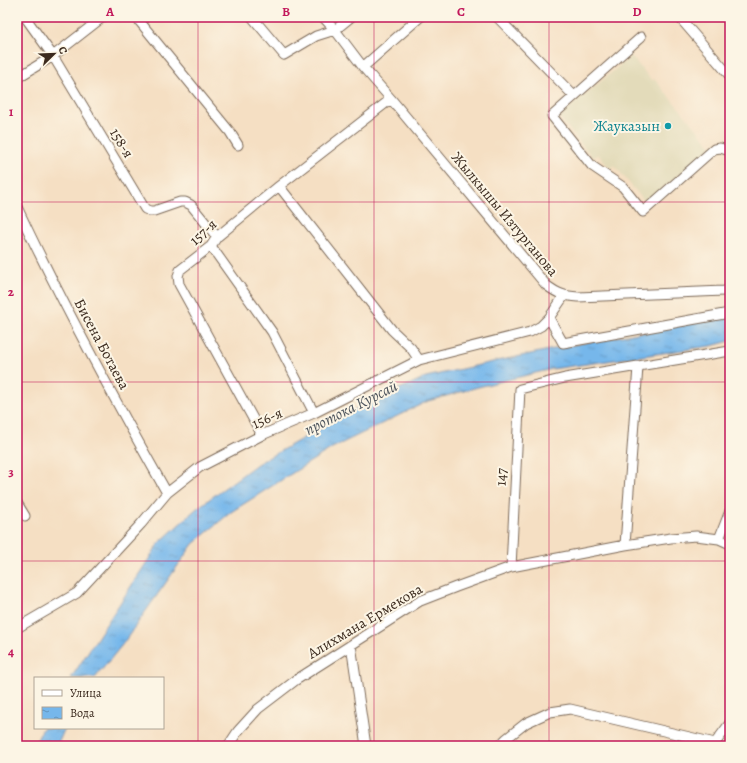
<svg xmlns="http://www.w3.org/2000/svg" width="747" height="763" font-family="Alegreya,serif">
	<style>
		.built { fill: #e3dbba }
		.water { fill: url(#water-ripples); stroke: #587084 }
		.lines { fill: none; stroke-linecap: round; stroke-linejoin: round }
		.minor-casing { stroke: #7c6958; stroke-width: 11 }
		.minor { stroke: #fff; stroke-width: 9 }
		.grid { fill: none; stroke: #c2185b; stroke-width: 1; stroke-opacity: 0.55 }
		.culture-dot { fill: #0f9aa8; stroke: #fcf5e5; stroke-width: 1.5 }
		.labels { text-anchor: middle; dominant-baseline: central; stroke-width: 4; stroke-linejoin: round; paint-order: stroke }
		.culture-label { font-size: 15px; fill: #0d838f; stroke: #fcf5e5; text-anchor: end }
		.street-label { font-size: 15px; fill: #3b2a1e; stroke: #fcf5e5 }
		.water-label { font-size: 16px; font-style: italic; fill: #4d545c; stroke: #fcf5e5 }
		.neatline { fill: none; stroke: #c2185b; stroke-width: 1.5 }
		.grid-label { font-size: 13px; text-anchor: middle; font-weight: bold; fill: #c2185b }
	</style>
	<defs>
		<pattern id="water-ripples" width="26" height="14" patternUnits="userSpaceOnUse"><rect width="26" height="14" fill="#76b7eb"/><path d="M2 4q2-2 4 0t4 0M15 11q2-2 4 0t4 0" fill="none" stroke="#6295be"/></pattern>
	</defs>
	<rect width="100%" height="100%" fill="#fcf5e5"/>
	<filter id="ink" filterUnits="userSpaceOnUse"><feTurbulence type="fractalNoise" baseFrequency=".025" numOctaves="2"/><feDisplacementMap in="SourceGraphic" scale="8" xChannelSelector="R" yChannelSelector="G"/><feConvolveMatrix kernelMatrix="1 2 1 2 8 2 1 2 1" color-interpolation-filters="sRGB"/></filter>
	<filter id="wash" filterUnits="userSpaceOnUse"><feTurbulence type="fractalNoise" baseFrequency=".012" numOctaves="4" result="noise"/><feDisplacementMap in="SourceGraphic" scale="16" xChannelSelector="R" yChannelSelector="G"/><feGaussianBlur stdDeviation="0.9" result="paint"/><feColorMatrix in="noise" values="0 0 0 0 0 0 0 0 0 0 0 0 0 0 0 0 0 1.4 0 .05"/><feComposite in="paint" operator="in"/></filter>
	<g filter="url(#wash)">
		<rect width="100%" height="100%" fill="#f5dfc3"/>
		<path class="built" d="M631 56 652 81 654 79 712 147 646 203 614 165 610 169 598 154 593 158 559 117Z"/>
		<path class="water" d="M730 316V341L711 346 552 369 478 387 428 401 332 448 231 512 193 544 122 645 95 678H71L160 542 196 509 257 464 361 406 426 377 497 361 578 344Z
			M43 728H65L57 746H34Z"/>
	</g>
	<g filter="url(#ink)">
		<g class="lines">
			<g class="minor-casing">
				<path id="minor" d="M25 17 53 56 145 209 150 211H154L180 202H185L191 205 217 237
					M136 17 230 132 238 145
					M252 17 284 55 316 36 335 30 351 17
					M323 17 335 30 363 67 391 99 546 285C558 294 564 296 578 297L724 291 730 290
					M497 17 574 96
					M679 17 730 76
					M641 37 552 116 592 166 623 187 643 212 714 149 720 148 730 151
					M363 67 420 17
					M17 78 53 56 103 17
					M279 186 392 330 411 348 419 360
					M17 207C62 304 114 399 167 493
					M211 246 272 332 314 413
					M549 318 563 343 724 314 730 312
					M262 435 179 284 178 276 180 270 211 246 217 237 279 186 391 99
					M17 503 25 516
					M719 539 730 511
					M625 545 638 367
					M511 567 520 389 565 378 730 351
					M17 628 77 593 141 524 167 493 200 467 262 435 314 413 419 360 530 332 541 326 549 318 564 296
					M351 645 366 746
					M228 746 238 731 258 709 296 680 420 601 456 587 511 567 625 545 671 538 696 536 719 539 730 544
					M499 746 507 738 526 723 550 712 570 709 715 743
					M713 746 730 723"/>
			</g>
			<use href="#minor" class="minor"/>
		</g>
	</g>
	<path class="grid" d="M198 17V746M374 17V746M549 17V746M17 202H730M17 382H730M17 561H730"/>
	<circle class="culture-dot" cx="668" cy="126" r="4"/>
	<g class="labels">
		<g class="culture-label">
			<text x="660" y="126">Жауказын</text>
		</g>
		<g class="street-label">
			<text transform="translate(122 143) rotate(59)">158-я</text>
			<text transform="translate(505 214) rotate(50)">Жылкышы Изтурганова</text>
			<text transform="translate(203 232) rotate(-43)">157-я</text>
			<text transform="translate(102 344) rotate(62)">Бисена Ботаева</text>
			<text transform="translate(267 418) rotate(-24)">156-я</text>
			<text transform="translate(501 477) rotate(-87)">147</text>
			<text transform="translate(365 621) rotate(-31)">Алихмана Ермекова</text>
		</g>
		<g class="water-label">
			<text transform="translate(351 408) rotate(-27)">протока Курсай</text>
		</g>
	</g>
	<rect width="747" height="763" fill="none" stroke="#fcf5e5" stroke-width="44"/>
	<rect x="34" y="677" width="130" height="52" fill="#fcf5e5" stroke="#afa495"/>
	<rect x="42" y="690" width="20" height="6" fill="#ffffff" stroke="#afa495"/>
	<text x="70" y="697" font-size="12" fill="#3b2a1e">Улица</text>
	<rect x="42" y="707" width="20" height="12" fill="url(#water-ripples)" stroke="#afa495"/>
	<text x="70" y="717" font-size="12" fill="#3b2a1e">Вода</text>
	<g transform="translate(54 54) rotate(67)" stroke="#fcf5e5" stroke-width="3" paint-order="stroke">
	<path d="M0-3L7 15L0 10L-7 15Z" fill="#3b2a1e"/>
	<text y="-6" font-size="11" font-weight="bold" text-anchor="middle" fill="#3b2a1e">С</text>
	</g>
	<rect x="22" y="22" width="703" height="719" class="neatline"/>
	<g class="grid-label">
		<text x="110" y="16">A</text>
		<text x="286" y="16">B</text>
		<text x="461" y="16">C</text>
		<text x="637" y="16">D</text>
		<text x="11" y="116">1</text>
		<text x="11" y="296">2</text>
		<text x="11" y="476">3</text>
		<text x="11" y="656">4</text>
	</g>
</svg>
